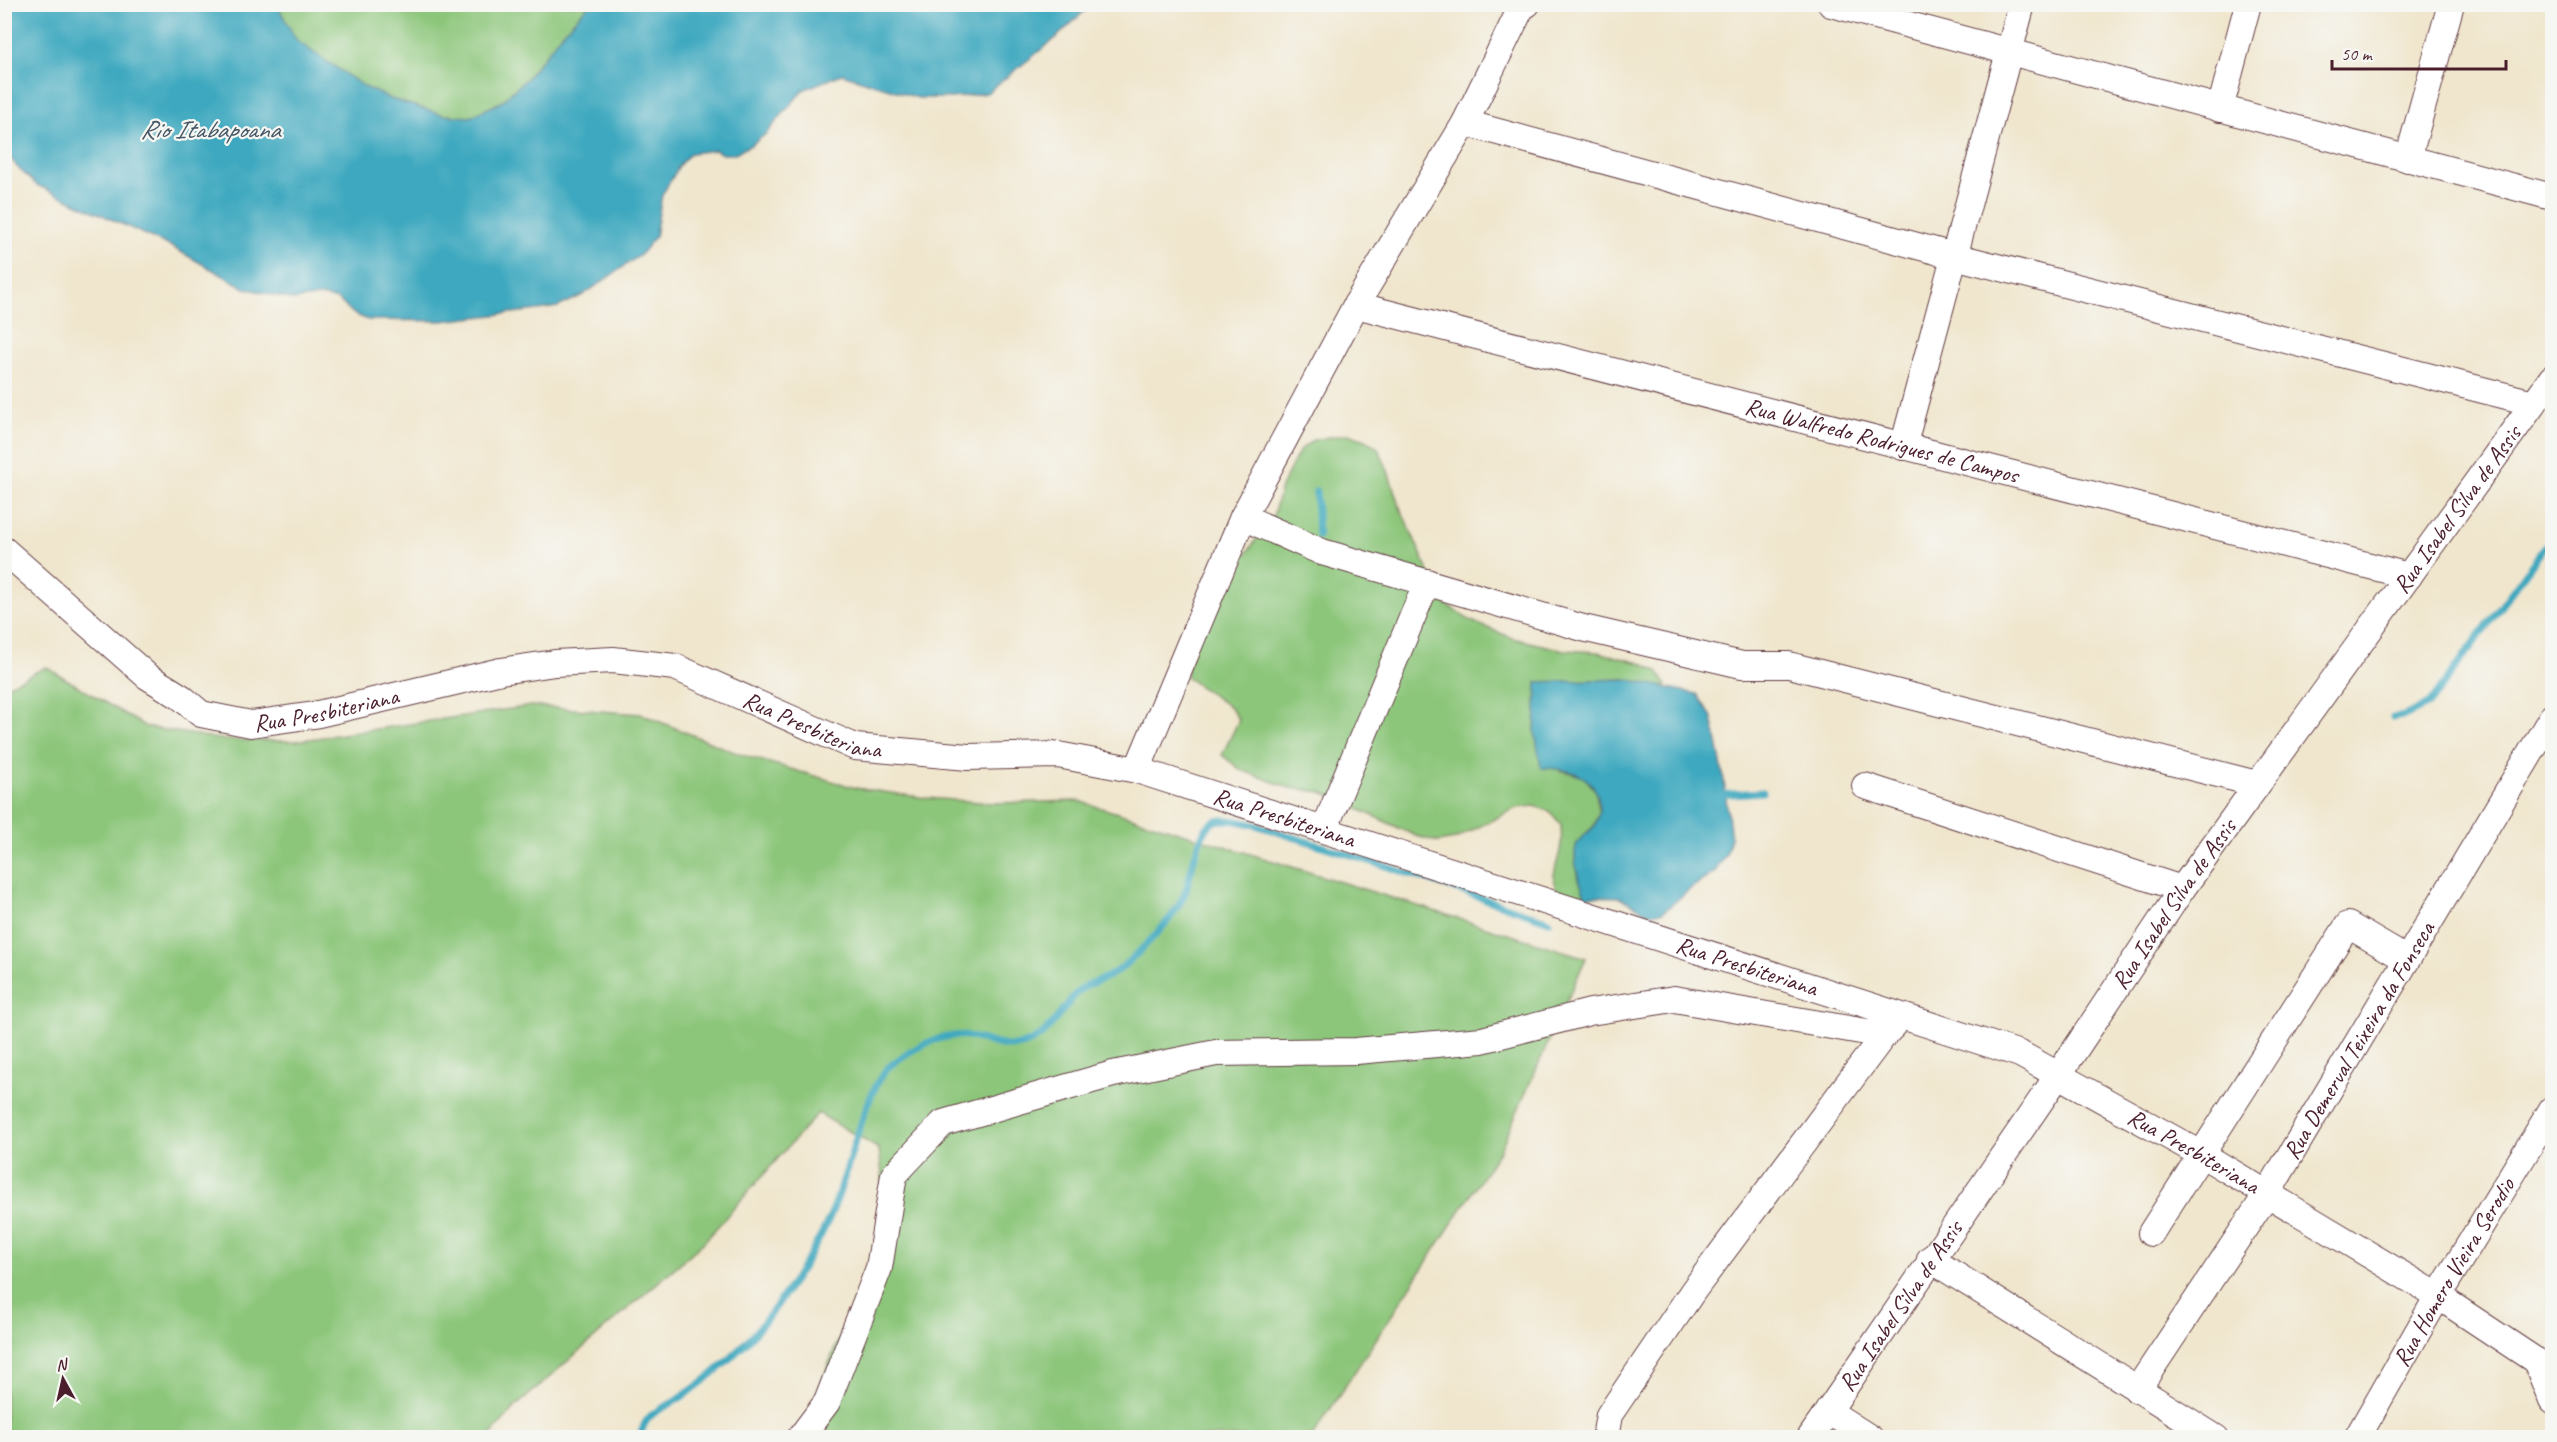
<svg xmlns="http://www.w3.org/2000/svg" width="2557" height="1442" font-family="Caveat,sans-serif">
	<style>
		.green { fill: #8cc67a; stroke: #6b7252; stroke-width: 1.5 }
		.water { fill: #3ea8bf; stroke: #446475; stroke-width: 1.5 }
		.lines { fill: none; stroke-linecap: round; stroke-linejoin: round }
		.stream { stroke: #3ea8bf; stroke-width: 7 }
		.street-casing { stroke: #633d43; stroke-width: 28 }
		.street { stroke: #fff; stroke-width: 26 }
		.labels { text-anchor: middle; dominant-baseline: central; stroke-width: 4.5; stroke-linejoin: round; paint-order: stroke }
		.street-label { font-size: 24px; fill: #4a1f2b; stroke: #f6f6f2 }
		.water-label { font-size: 26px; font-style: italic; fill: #455666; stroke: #f6f6f2 }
	</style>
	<rect width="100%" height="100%" fill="#f6f6f2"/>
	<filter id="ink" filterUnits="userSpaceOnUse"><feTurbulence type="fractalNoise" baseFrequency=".0167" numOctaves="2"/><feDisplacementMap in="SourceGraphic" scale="12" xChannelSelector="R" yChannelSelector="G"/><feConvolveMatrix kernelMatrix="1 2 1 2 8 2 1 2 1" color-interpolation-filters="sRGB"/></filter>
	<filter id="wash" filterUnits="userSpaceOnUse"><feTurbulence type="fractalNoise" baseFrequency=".008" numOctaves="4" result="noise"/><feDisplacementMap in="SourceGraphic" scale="24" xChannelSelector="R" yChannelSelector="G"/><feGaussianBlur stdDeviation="1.35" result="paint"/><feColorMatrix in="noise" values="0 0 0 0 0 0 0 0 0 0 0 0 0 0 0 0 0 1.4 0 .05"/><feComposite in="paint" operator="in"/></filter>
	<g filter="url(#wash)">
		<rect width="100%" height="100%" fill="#f0e6cd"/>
		<path class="green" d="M277 5H589L566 29 526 79 501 102 470 117 444 115 391 99 365 87 296 41Z
			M1348 434 1366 440 1378 448 1387 468 1399 505 1442 601 1471 621 1512 638 1564 650 1598 652 1644 664 1659 672 1667 688 1626 679 1537 682 1535 732 1554 768 1584 777 1596 791 1599 815 1593 827 1583 836 1577 873 1585 896 1564 900C1544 879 1559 867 1561 844 1562 837 1561 830 1561 824L1549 811 1534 806 1516 808 1455 839 1438 842 1416 836 1322 792 1290 788 1241 770 1222 755 1239 720 1231 708 1186 677 1199 620 1273 516 1281 487 1300 450 1313 440Z
			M46 667 146 727 226 740 296 741 531 706 641 714 739 754 856 788 926 798 994 803 1079 801 1586 958 1500 1150 1312 1437H799L887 1220 879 1149 818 1113 703 1243 514 1408 489 1437 5 1438V687Z"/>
		<path class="water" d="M5 4 277 5 297 41 365 87 391 99 444 115 470 117 501 102 526 79 566 29 589 5H1091L1057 37 987 93 952 98H918L842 74 803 90 766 134 751 145 733 154H722L715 150 691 153 681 163 662 195 655 237 640 255 583 295 558 307 538 310 442 321 368 320 354 314 338 300 320 296 294 300 245 288 172 247 37 185 18 168 5 151Z
			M1626 679 1697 694 1712 717 1723 773 1731 838 1726 855 1714 873 1694 886 1663 912 1650 914 1619 897 1585 896C1580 882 1572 861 1576 846 1579 836 1590 833 1595 825 1598 819 1599 814 1599 807 1599 775 1567 768 1541 768L1535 732 1537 682Z"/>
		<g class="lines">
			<path class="stream" d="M1316 491 1318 536
				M2393 718 2404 716 2429 704 2552 537
				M1717 795 1763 792
				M640 1438C645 1409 663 1411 683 1396 725 1368 761 1330 789 1288 808 1260 825 1232 837 1199 850 1166 866 1086 891 1065 910 1050 941 1032 966 1036 986 1039 1006 1052 1027 1043 1049 1035 1061 1010 1076 994 1086 982 1101 982 1114 973 1131 963 1146 944 1160 930 1170 919 1179 907 1185 893 1191 876 1198 825 1216 821 1237 816 1276 832 1296 838 1381 864 1465 892 1549 921"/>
		</g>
	</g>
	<g filter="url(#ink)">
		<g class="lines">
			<g class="street-casing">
				<g id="street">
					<path d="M1831 4 2552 197"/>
					<path d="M2220 109 2248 4"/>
					<path d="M1465 123 1954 256 2534 403"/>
					<path d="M2408 159 2451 4"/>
					<path id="s1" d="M1356 305 2409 576"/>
					<path d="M1903 447 2022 4"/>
					<path d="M1243 517 1322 552 1583 628 1742 665H1789L2257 784"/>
					<path id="s2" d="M4 550 147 676 181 697 201 714 251 724 314 715 501 671 555 663 613 660 675 667 855 747 968 757 1058 755 1137 770 2020 1054 2201 1154 2438 1296 2536 1361"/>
					<path d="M1137 770 1243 517 1356 305 1465 123 1521 8 1527 4"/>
					<path d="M1865 786 2182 889"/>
					<path d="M1324 830 1427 582"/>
					<path d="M2151 1233 2348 925 2406 959"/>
					<path d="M1930 1259 2216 1438"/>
					<path d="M2536 1361 2552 1401"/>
					<path id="s3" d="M2137 1390 2267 1194 2552 717"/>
					<path d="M1828 1411 1870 1438"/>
					<path d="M800 1438 827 1402 879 1268 894 1175 943 1123 1113 1074 1216 1053 1356 1051 1482 1040 1590 1012 1674 999 1884 1035"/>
					<path d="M1605 1438 1609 1415 1693 1291 1884 1035 1894 1025"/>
					<path id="s4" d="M1810 1438 2061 1071 2182 889 2552 378"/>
					<path id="s5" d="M2357 1438 2438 1296 2552 1109"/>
				</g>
			</g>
			<use href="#street" class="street"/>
		</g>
	</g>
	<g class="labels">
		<g class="street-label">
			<text stroke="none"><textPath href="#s1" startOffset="543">Rua Walfredo Rodrigues de Campos</textPath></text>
			<text stroke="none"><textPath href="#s4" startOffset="1132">Rua Isabel Silva de Assis</textPath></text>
			<text stroke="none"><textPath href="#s2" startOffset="384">Rua Presbiteriana</textPath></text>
			<text stroke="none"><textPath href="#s2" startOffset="888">Rua Presbiteriana</textPath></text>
			<text stroke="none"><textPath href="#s2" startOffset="1374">Rua Presbiteriana</textPath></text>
			<text stroke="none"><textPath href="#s4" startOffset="646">Rua Isabel Silva de Assis</textPath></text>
			<text stroke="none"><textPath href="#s2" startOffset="1860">Rua Presbiteriana</textPath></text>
			<text stroke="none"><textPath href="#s3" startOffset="414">Rua Demerval Teixeira da Fonseca</textPath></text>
			<text stroke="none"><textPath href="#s2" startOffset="2346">Rua Presbiteriana</textPath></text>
			<text stroke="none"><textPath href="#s5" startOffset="192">Rua Homero Vieira Serodio</textPath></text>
			<text stroke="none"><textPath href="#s4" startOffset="160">Rua Isabel Silva de Assis</textPath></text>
		</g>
		<g class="water-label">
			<text x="210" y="129">Rio Itabapoana</text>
		</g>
	</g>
	<rect width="2557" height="1442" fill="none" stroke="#f6f6f2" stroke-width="24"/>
	<g transform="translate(63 1379) rotate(352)" stroke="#f6f6f2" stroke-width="4.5" paint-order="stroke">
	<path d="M0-4.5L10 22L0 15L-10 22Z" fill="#4a1f2b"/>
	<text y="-9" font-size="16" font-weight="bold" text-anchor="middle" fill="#4a1f2b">N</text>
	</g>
	<path d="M2332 60v9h174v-9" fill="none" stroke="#4a1f2b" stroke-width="3"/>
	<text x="2341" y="60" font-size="18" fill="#4a1f2b" stroke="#f6f6f2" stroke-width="4.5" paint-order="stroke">50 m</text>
</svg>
